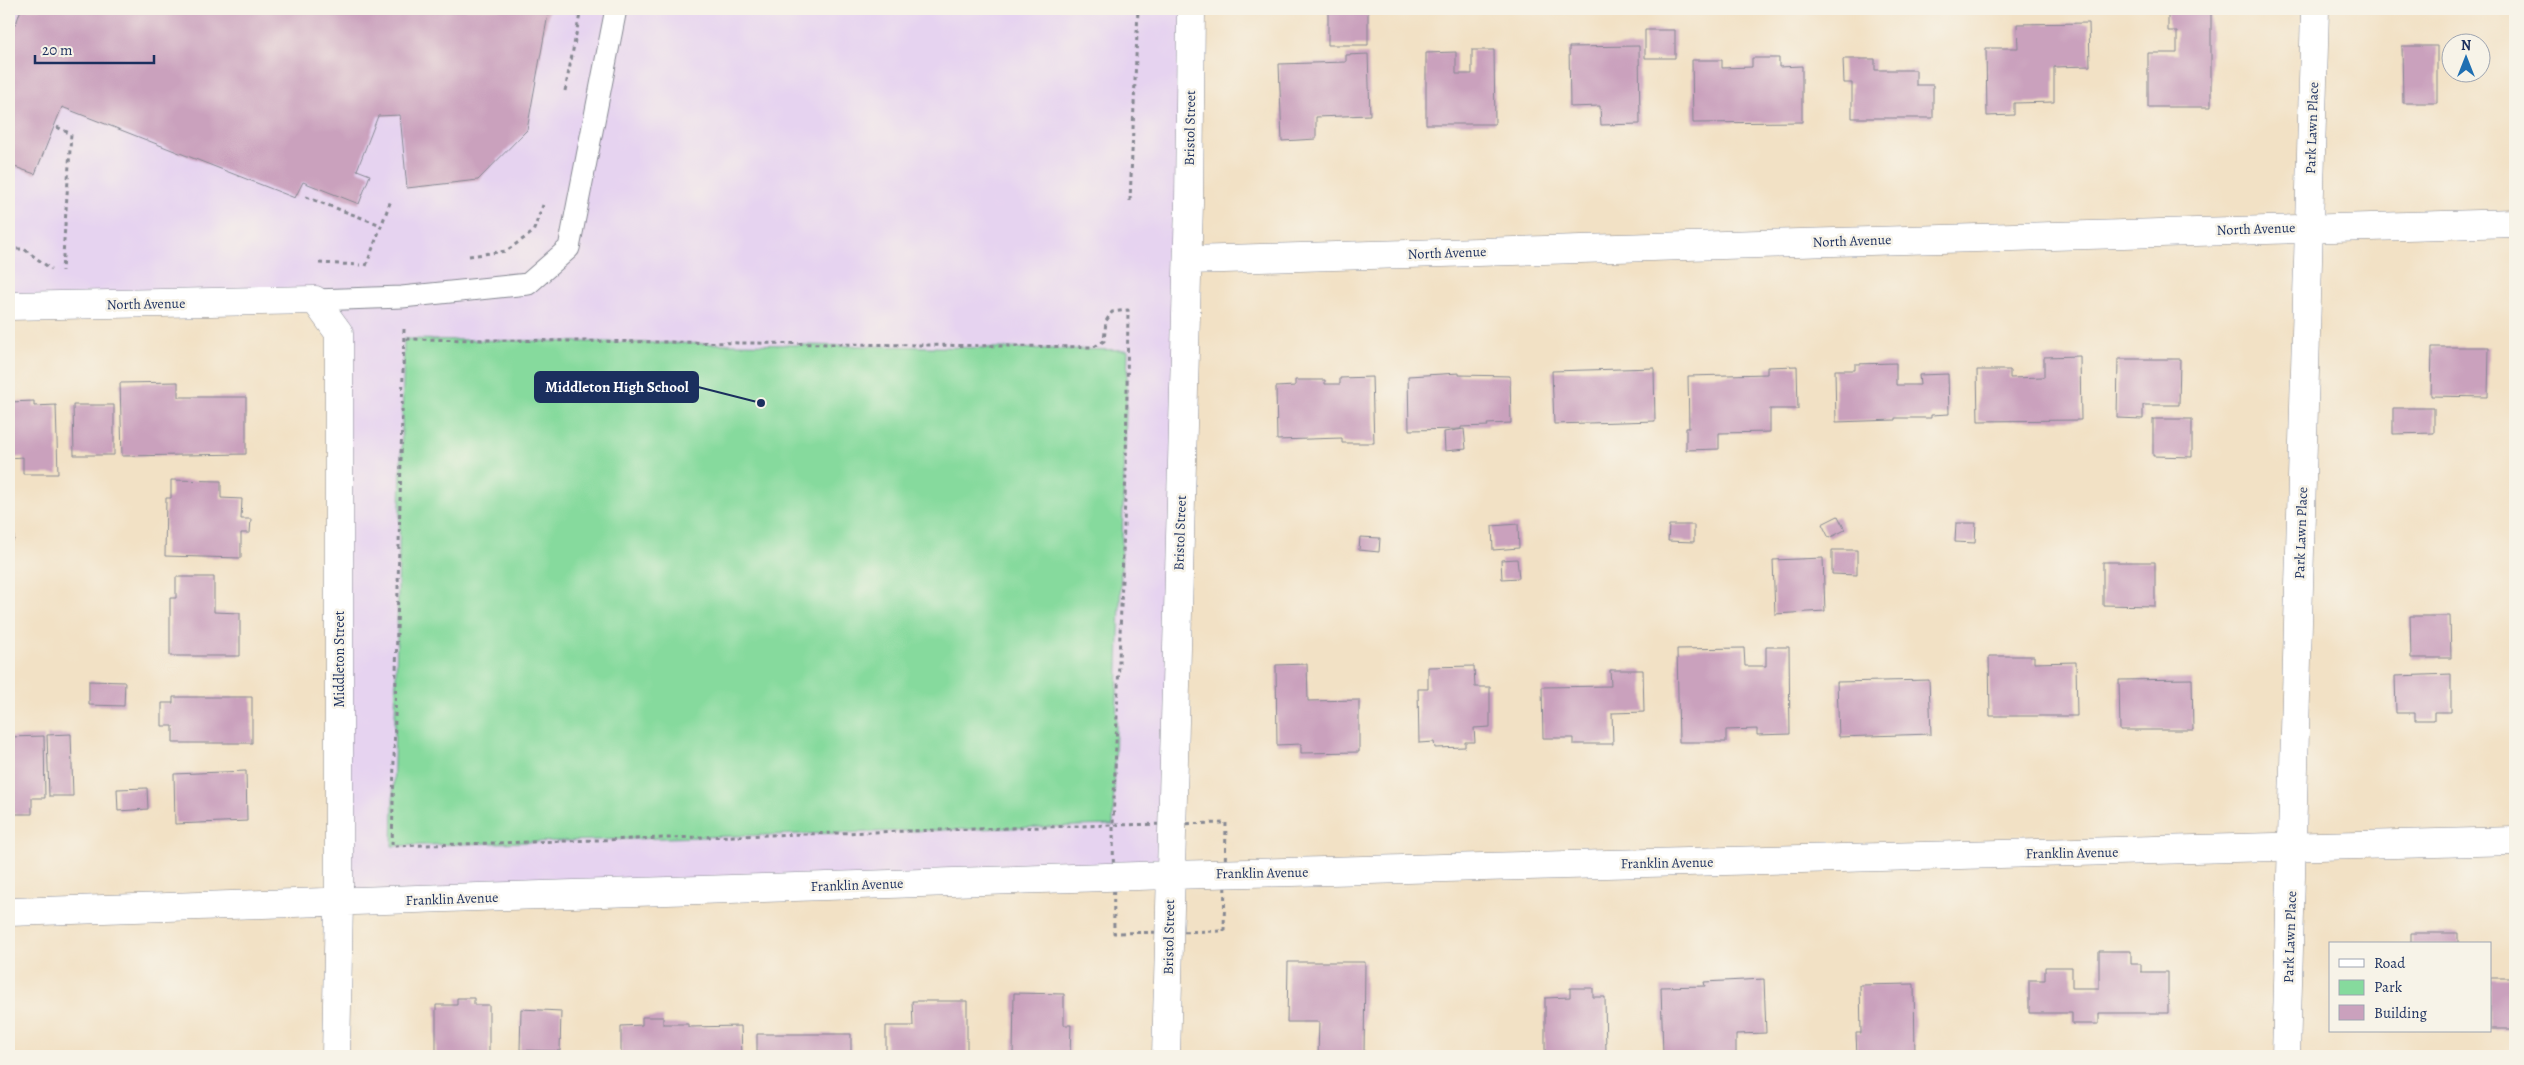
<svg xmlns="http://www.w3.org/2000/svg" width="2524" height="1065" font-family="Alegreya,serif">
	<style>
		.built { fill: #e6d3f0 }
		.green { fill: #86da9d; stroke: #50847e }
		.building { fill: #caa1bd }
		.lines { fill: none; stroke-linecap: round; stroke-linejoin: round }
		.service-casing { stroke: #868892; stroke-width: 23 }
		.minor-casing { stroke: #868892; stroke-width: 29 }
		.tertiary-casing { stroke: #868892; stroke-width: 29 }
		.path { stroke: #868892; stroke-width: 3; stroke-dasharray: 4 4; stroke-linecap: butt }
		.service { stroke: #fff; stroke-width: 21 }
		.minor { stroke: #fff; stroke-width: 28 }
		.tertiary { stroke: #fff; stroke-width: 28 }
		.labels { text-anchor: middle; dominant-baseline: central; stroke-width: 5; stroke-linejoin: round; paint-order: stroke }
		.street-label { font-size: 14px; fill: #1b2f5e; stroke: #f7f3e8 }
		.leader { fill: none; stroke: #1b2f5e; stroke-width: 2 }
		.callout-dot { fill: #1b2f5e; stroke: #f7f3e8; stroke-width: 2 }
		.callout { fill: #1b2f5e; stroke: #1b2f5e; stroke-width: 2 }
		.callout-label { font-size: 15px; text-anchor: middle; font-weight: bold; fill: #fff }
	</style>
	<rect width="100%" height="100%" fill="#f7f3e8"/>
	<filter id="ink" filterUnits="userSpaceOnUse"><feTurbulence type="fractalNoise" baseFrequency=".02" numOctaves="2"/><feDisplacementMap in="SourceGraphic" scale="10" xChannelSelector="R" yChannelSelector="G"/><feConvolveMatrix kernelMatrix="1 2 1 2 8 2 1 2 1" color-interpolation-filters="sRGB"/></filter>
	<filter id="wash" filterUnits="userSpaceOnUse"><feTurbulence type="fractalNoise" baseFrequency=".0096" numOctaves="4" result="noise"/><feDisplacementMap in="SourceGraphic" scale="20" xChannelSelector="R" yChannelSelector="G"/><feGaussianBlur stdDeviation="1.12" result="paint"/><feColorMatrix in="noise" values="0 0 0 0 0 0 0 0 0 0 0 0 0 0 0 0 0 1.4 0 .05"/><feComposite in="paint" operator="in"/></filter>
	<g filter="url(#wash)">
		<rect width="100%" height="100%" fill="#f2e1c5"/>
		<path class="built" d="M9 9H1191L1170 875 339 902V333L315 300 9 306Z"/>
		<path class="green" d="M404 339 1128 350 1113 825 392 846Z"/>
		<g id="blocks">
			<path class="building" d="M21 9H549L527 130 478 180 407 188 400 115 378 116 357 170 370 175 359 204 303 182 295 198 62 107 35 174 9 165V28L11 22 16 24Z
				M1328 9H1368V45H1328Z
				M2168 9H2211V107H2148V53H2177V31H2168Z
				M2089 23 2090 66 2054 67V102L2014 103V115L1987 116 1986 48H2018L2017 24Z
				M1645 30H1675V58H1645Z
				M1639 46 1640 124 1601 125 1600 106 1570 107 1569 47Z
				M2402 46H2437V103H2403Z
				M1472 50H1494L1495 124H1426V53L1456 52V74H1472Z
				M1368 54 1370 115 1316 117V139L1282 141 1279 64 1346 62V55Z
				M1752 58H1779V67L1802 66V122L1693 123 1692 60H1722V68L1752 67Z
				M1843 59H1875V70H1916V85H1933V118H1852V83H1844Z
				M2432 347H2489L2488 397 2431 396Z
				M2080 356 2081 420 1978 421 1977 370H2010V378L2044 377V357Z
				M2118 359H2180L2179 405H2143V419L2117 418Z
				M1896 363V385H1920L1919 375 1948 374 1949 414 1931 415V418H1895V420L1836 422 1835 370H1855V364Z
				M1797 366 1798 409H1770V432L1719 433V449L1686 450V428H1689L1688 376 1767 374V367Z
				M1654 368 1655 421 1554 424 1552 371Z
				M1459 373V375L1510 376 1511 423 1487 424 1488 426 1461 427V429L1409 430 1408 376Z
				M1372 377 1374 443H1342V438L1277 440 1276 387 1295 386V380H1325V384H1340V378Z
				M178 382V397H246V454L122 456 120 383Z
				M34 401V406L56 405 58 474H23V457L9 458V402Z
				M73 405H114V455H74Z
				M2393 408H2434V433L2393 434Z
				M2153 419H2192V457L2153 456Z
				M1464 429 1466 449 1445 451 1444 432Z
				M171 480 221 481V498L242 499 241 519H251L250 533H241V558L165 556 166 498H171Z
				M9 490H11L14 540 9 541Z
				M1838 516 1845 530 1829 538 1822 524Z
				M1956 523H1976L1975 543 1955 542Z
				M1518 524 1519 548 1493 550 1492 526Z
				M1669 525H1694V542L1668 541Z
				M1360 537 1380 538 1379 552 1359 550Z
				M1832 550H1857V575L1832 574Z
				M1823 558 1825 611 1775 614 1773 560Z
				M1517 559 1519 578 1502 579 1501 560Z
				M2103 562H2155V606L2103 605Z
				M176 577H214V612L240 613V656H170V598H176Z
				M2410 616H2450L2451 658H2411Z
				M1766 647H1789L1790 734 1757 735V729L1726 730V742H1679L1677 649 1744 648 1745 666H1766Z
				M1989 656H2034V663L2076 662 2077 716H1990Z
				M1307 664 1308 701 1359 700V752L1301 753V744L1277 745 1276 665Z
				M1474 666 1475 687H1490V727L1474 728 1475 742H1465V747L1435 748 1434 742 1419 743 1418 689H1428V667Z
				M1610 670H1643L1644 712 1612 713 1613 744H1573V738H1543L1542 687 1611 686Z
				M2451 674V712H2434V720H2415V713H2396L2395 676Z
				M2192 679 2193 730H2120L2119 680Z
				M1929 680 1931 734 1839 737 1837 682Z
				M89 681 125 682 124 706 89 705Z
				M173 697H252V743H173V726H162V703H173Z
				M71 734 73 796H49L47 735Z
				M44 736 45 798H32V814H13V799H9V737Z
				M246 771 247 821 175 824 174 774Z
				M147 788 148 809 118 811 117 789Z
				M2411 933H2458V944H2411Z
				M2099 951H2131V964H2141V972H2168V1013H2099V1024H2072V1013H2029V980H2045V967H2072V988H2099Z
				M1288 962H1365L1364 1056H1318L1319 1022H1287Z
				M2490 978H2515V1029H2490Z
				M1764 979 1766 1033 1736 1034V1056H1663L1661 987 1705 986 1704 982Z
				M1914 984 1915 1056H1857L1856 1033H1861L1860 985Z
				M1570 988H1593V997H1605L1606 1055H1545V998L1570 997Z
				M1014 993 1064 994V1025H1071L1070 1056H1013Z
				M457 998H474V1005H489V1056H436V1005H457Z
				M912 1001H967V1056H886V1026H913Z
				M521 1009 561 1011 560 1051 520 1050Z
				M642 1017H663V1024H688V1027L741 1026 742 1056H621V1026L642 1025Z
				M757 1034H851V1056H757Z"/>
		</g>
	</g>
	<g filter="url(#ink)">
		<use href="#blocks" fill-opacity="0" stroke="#868892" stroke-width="1"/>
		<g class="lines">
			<g class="service-casing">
				<path id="service" d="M315 300 402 297 528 284 569 248 616 9"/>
			</g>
			<g class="minor-casing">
				<path id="minor" d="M1188 260 2515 223
					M9 306 315 300 339 333V902L336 1056
					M9 912 1170 875 2515 841
					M1166 1056 1189 203 1191 9"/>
			</g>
			<g class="tertiary-casing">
				<path id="tertiary" d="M2286 1056 2315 9"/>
			</g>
			<path class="path" d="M565 91 581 9
				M57 127 71 134 62 271
				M306 197 381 225
				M1130 201 1138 9
				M9 249H24L51 269
				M469 256 506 251 533 232 543 205
				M319 263 360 265
				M366 266 391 200
				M404 329 392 846 1113 825 1126 470 1128 310 1112 312 1106 321 1104 341 1094 347 404 339
				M1226 823 1224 931 1114 933 1113 825Z"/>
			<use href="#service" class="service"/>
			<use href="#minor" class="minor"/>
			<use href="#tertiary" class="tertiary"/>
		</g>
	</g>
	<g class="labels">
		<g class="street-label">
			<text transform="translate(1190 128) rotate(-89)">Bristol Street</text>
			<text transform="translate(2312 128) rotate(-88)">Park Lawn Place</text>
			<text transform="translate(2256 229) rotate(-2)">North Avenue</text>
			<text transform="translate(1852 241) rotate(-2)">North Avenue</text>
			<text transform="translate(1447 253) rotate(-2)">North Avenue</text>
			<text transform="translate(146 304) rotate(-1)">North Avenue</text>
			<text transform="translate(1180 533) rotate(-88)">Bristol Street</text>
			<text transform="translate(2301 533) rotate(-88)">Park Lawn Place</text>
			<text transform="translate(339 659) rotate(-90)">Middleton Street</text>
			<text transform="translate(2072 853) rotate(-1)">Franklin Avenue</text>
			<text transform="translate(1667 863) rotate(-1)">Franklin Avenue</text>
			<text transform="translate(1262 873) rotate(-1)">Franklin Avenue</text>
			<text transform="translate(857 885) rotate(-2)">Franklin Avenue</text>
			<text transform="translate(452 899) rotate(-2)">Franklin Avenue</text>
			<text transform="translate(1169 937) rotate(-89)">Bristol Street</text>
			<text transform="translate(2290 937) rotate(-88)">Park Lawn Place</text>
		</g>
	</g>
	<path class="leader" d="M761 403L698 387"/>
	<circle class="callout-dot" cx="761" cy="403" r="5"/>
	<rect class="callout" x="535" y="372" width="163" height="30" rx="5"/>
	<g class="callout-label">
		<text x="617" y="392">Middleton High School</text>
	</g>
	<rect width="2524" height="1065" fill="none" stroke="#f7f3e8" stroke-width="30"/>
	<rect x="2329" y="942" width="162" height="90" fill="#f7f3e8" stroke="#9fa5b1"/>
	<rect x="2339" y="959" width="25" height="8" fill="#ffffff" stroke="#9fa5b1"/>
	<text x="2374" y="968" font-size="15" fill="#1b2f5e">Road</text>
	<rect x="2339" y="980" width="25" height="15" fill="#86da9d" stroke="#9fa5b1"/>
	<text x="2374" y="992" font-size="15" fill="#1b2f5e">Park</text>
	<rect x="2339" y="1005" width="25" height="15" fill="#caa1bd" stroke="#9fa5b1"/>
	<text x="2374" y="1018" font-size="15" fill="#1b2f5e">Building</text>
	<g transform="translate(2466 58)"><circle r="24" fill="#f7f3e8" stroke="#9fa5b1"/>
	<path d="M0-4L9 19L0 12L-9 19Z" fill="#1f6fb2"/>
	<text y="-8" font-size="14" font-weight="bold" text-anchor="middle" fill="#1b2f5e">N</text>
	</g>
	<path d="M35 55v8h119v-8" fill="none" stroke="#1b2f5e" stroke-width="2.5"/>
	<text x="42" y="55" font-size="15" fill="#1b2f5e" stroke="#f7f3e8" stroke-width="4" paint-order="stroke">20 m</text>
</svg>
